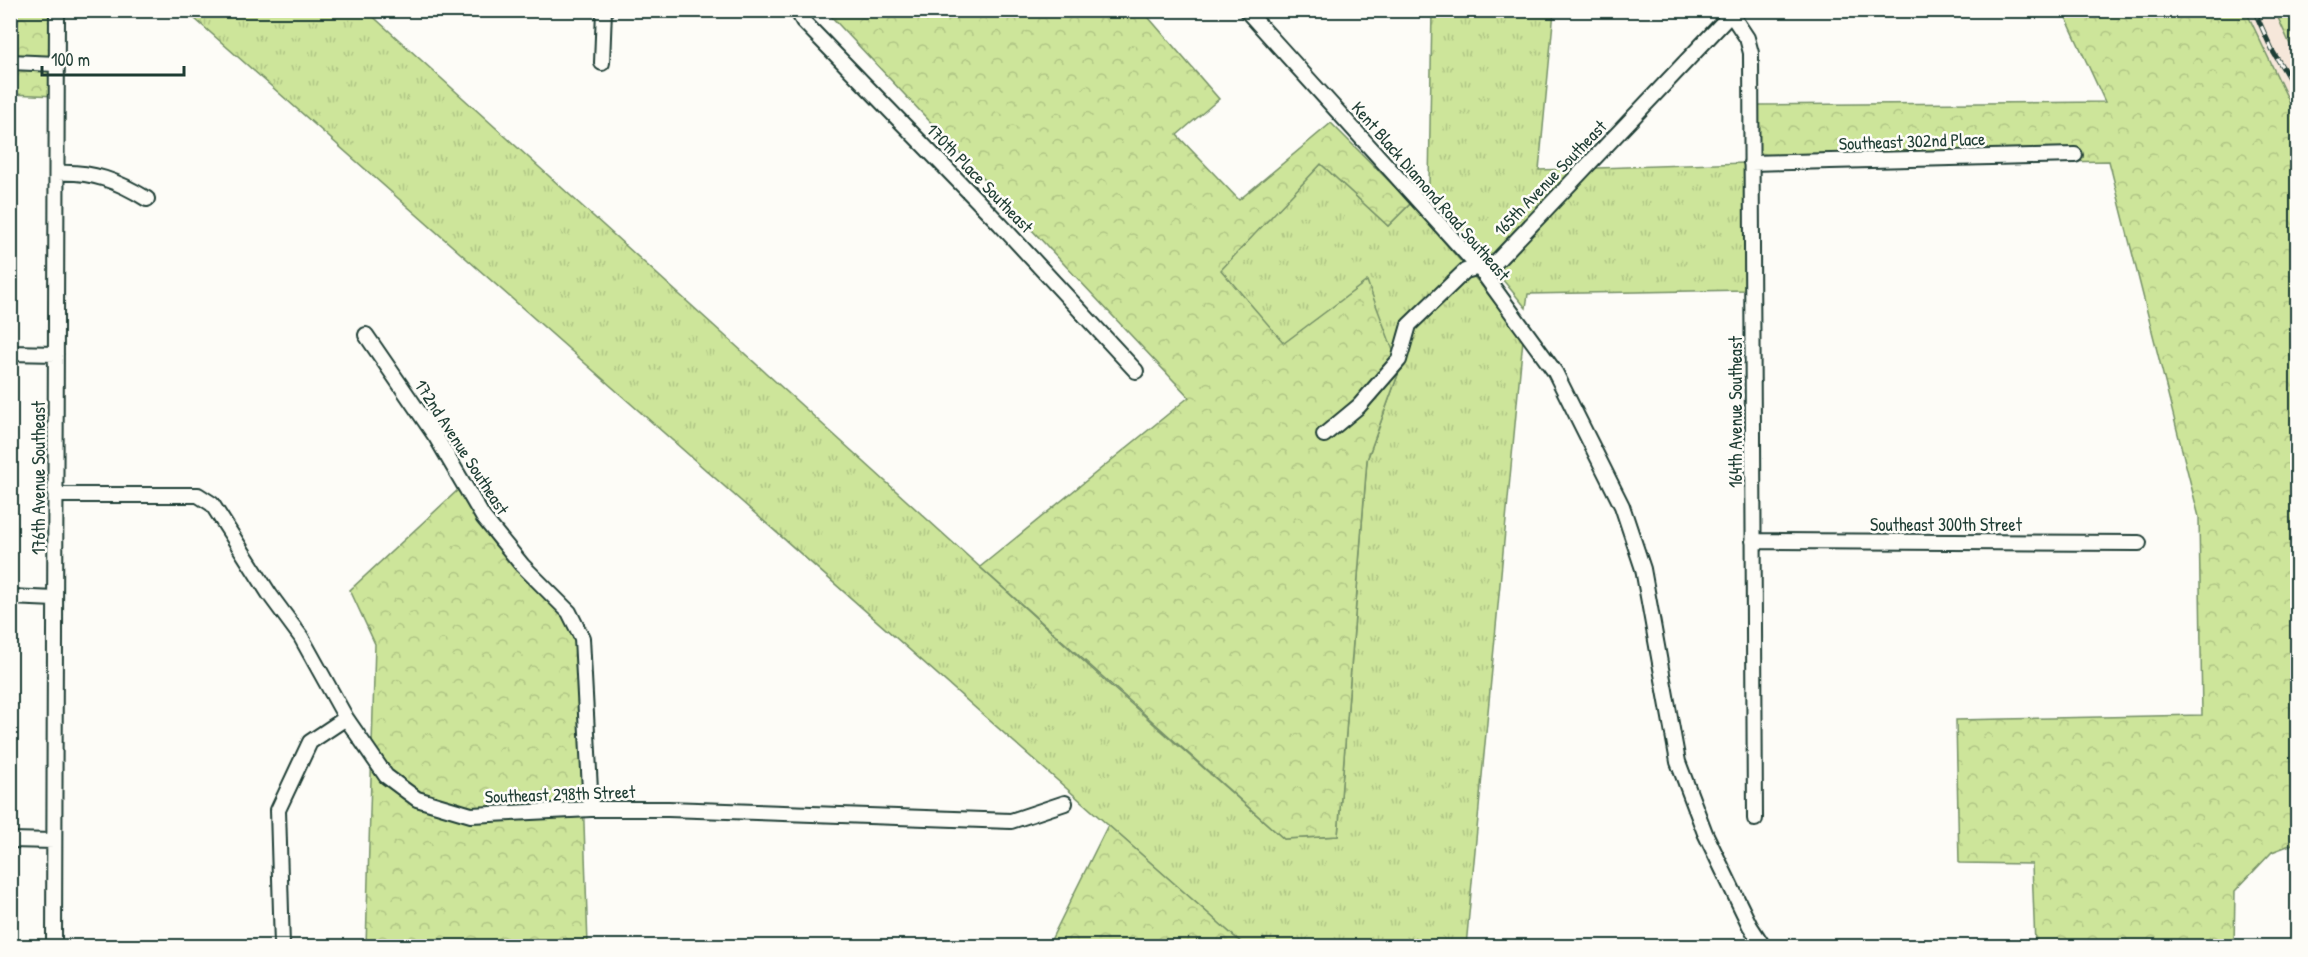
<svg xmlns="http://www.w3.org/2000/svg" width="2308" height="957" font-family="'Patrick Hand',sans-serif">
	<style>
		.built { fill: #f6e7da }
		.grass { fill: url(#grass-tufts); stroke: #769167; stroke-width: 1.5 }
		.forest { fill: url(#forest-crowns); stroke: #769167; stroke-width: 1.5 }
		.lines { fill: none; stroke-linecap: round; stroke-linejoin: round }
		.minor-casing { stroke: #1f3d34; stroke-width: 18 }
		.minor { stroke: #fdfcf7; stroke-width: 14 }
		.rail-casing { stroke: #1f3d34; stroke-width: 5 }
		.rail { stroke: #fdfcf7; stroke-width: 3; stroke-dasharray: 9; stroke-linecap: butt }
		.labels { text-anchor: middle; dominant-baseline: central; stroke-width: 5; stroke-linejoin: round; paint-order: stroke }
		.street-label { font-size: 18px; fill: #1f3d34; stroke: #fdfcf7 }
	</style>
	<defs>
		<pattern id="grass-tufts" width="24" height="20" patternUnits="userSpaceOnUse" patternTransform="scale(1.5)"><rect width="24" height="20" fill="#cde59a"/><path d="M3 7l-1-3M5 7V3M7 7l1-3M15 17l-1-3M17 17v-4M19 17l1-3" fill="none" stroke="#b0c585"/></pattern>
		<pattern id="forest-crowns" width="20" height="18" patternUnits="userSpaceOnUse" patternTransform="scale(1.5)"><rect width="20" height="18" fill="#cde59a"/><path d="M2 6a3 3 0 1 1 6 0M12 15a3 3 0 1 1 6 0" fill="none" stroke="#b0c585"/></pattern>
	</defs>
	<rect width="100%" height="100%" fill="#fdfcf7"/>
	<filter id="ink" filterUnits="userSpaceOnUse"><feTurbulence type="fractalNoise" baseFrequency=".0167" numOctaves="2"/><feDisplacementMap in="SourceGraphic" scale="12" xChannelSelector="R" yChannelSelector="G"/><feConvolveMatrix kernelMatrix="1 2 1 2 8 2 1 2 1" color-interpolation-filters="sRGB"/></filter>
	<g filter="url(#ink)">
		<path class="built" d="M2239 11H2275L2297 60V121Z"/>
		<path class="grass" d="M186 11H367L1112 687 1284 839 1338 836 1367 460 1400 369 1284 344 1220 270 1321 164 1388 226 1411 203 1481 285 1523 339 1466 946H1245Z
			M1432 11H1554L1539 170 1745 163 1746 290 1528 294 1526 308 1474 245 1422 192 1429 184Z"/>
		<path class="forest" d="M11 11H57V96L11 94Z
			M826 11H1143L1219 99 1177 135 1239 200 1331 123 1411 203 1388 226 1321 164 1221 270 1284 343 1367 281 1400 369 1367 460 1338 836 1284 839 980 567 1189 397Z
			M2063 11H2246L2297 118 2298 842 2272 852 2235 891 2234 946H2035L2032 864 1959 863 1956 720 2202 715 2199 517 2109 161 1755 168 1756 105 2105 102Z
			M2275 11H2297V60Z
			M458 490 494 544 571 625 578 641 588 946H366L375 644 350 590Z
			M1108 825 1245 946H1048Z
			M821 943 998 946H822Z"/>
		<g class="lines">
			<g class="minor-casing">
				<path id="minor" d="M797 10 803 21 1000 224 1136 371
					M1246 10 1480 269 1555 372 1622 506 1643 569 1678 762 1705 833 1750 926 1763 946
					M1734 10 1731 14 1747 38 1751 53 1755 819
					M10 62 57 64
					M602 63 604 10
					M1751 163 2075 155
					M57 173C92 171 118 181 147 199
					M366 335 436 437 483 517 522 565 569 612 582 638 591 809
					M10 353 56 354
					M1324 435 1359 406 1399 360 1409 325 1465 271 1495 263 1731 14
					M56 495H198L212 504 270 595 301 637 346 718 386 776 417 799 471 815 591 809H668L1011 821 1065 803
					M1753 541 2139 543
					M10 597 55 599
					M10 840 54 841
					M54 946 57 10
					M282 946 278 810 310 742 346 718"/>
			</g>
			<use href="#minor" class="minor"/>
			<g class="rail-casing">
				<path id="rail" d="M2254 10 2272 50 2298 93"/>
			</g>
			<use href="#rail" class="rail"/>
		</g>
	</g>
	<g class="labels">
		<g class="street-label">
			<text transform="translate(1912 141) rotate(-2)">Southeast 302nd Place</text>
			<text transform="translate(980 178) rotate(46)">170th Place Southeast</text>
			<text transform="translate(1550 178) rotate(-46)">165th Avenue Southeast</text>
			<text transform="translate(1431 191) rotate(49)">Kent Black Diamond Road Southeast</text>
			<text transform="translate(1735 412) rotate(-90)">164th Avenue Southeast</text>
			<text transform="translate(462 447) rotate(57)">172nd Avenue Southeast</text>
			<text transform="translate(38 478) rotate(-90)">176th Avenue Southeast</text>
			<text x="1946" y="524">Southeast 300th Street</text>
			<text transform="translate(560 794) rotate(-2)">Southeast 298th Street</text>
		</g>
	</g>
	<rect width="2308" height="957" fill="none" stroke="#fdfcf7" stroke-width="36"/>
	<rect x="18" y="18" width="2272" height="921" fill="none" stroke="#1f3d34" stroke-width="2" filter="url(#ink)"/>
	<path d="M42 66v9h142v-9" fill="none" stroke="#1f3d34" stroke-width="3"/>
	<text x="51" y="66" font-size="18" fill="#1f3d34" stroke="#fdfcf7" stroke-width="4.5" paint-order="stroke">100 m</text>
</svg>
